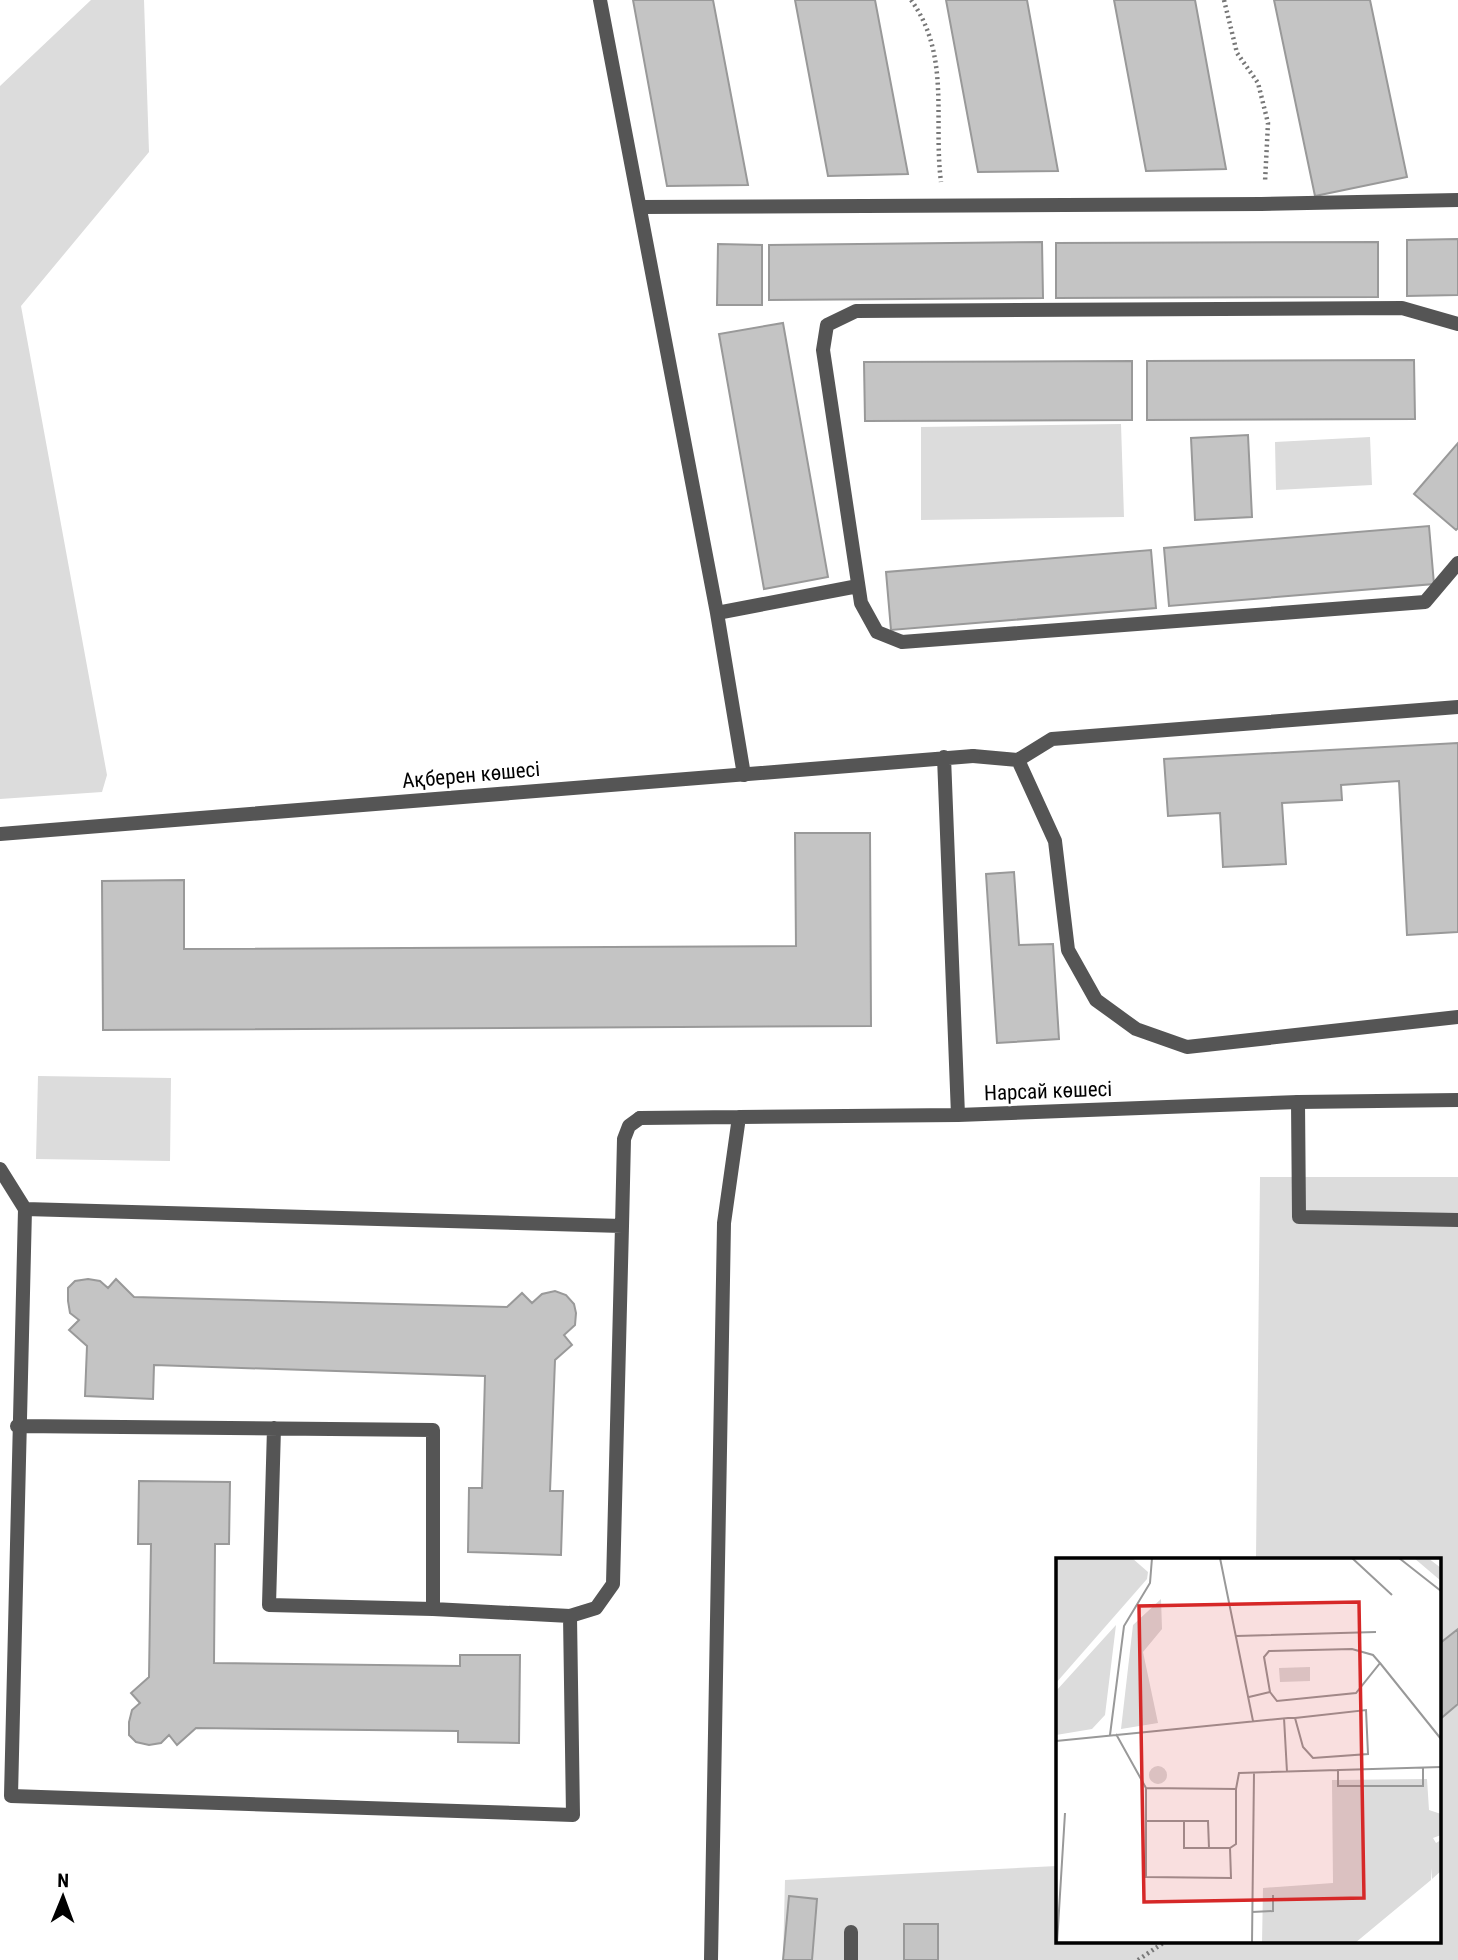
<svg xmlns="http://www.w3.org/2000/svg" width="1458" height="1960" font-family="'Roboto Condensed',sans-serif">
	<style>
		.green { fill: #dcdcdc }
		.building { fill: #c4c4c4; stroke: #999; stroke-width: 2 }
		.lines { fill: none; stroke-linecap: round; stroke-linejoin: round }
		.path { stroke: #777; stroke-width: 4.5; stroke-dasharray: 2 3.5; stroke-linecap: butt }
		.lane { stroke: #555; stroke-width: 14 }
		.street { stroke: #555; stroke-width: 14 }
		.labels { text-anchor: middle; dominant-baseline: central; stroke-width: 5; stroke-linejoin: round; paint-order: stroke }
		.street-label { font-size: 21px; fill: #000; stroke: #fff }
		.inset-road { fill: none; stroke: #999; stroke-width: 2 }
		.view { fill: #d62828; fill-opacity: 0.15; stroke: #d62828; stroke-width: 3.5 }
		.inset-edge { fill: none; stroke: #000; stroke-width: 3.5 }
	</style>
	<rect width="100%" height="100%" fill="#fff"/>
	<path class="green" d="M91 0H144L149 152 21 306 107 775 102 792 0 799V86Z
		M1121 424 1124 517 921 520V427Z
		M1370 437 1372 485 1276 490 1275 442Z
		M38 1076 171 1078 170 1161 36 1159Z
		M1260 1177H1458V1960H783L785 1880 1057 1866V1941H1439V1559H1256Z"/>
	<path class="building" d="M633 0H713L748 185 667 186Z
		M795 0H875L908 174 828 176Z
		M946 0H1027L1058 171 978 172Z
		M1114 0H1195L1226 169 1146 171Z
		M1274 0H1370L1407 177 1315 196Z
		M1458 239V295L1407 296V240Z
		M1042 242 1043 298 769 300V245Z
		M1378 242V297L1056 298V243Z
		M718 244 762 245V305H717Z
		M783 323 828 577 764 589 719 334Z
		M1414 360 1415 419 1147 420V361Z
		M1132 361V420L865 421 864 362Z
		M1248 435 1252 517 1195 520 1191 438Z
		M1458 443V528L1456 530 1414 494Z
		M1429 526 1434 584 1169 606 1164 548Z
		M1151 550 1156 608 891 630 886 572Z
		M1458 743V932L1407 935 1399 781 1341 785 1342 800 1282 803 1286 864 1223 867 1220 813 1168 816 1164 759Z
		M795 833H870L871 1026 103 1030 102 881 184 880V949L796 946Z
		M1014 872 1019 945 1053 944 1059 1039 997 1043 986 874Z
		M88 1279 100 1281 108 1288 116 1279 134 1297 507 1307 522 1293 532 1303 542 1294 555 1291 566 1295 574 1304 576 1313 575 1325 564 1335 572 1345 555 1360 550 1491H563L561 1555 468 1552 469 1488H482L485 1376 154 1365 153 1399 85 1396 87 1346 69 1330 79 1320 70 1313 68 1301V1288L75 1281Z
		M139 1481 230 1482 229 1544H215L214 1663 460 1666V1655H520L519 1743 458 1742V1731L196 1728 177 1745 169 1735 161 1743 149 1745 136 1742 129 1735V1722L132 1710 140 1703 131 1693 149 1677 151 1544H138Z
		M1458 1629V1704L1439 1720V1644Z
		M789 1896 817 1899 812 1960H783Z
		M904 1924H938V1960H904Z"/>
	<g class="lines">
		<path class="path" d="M911 0C951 55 933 120 941 182
			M1224 0 1237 53 1258 83 1268 123 1265 182
			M1138 1960 1166 1941"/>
		<path class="lane" d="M600 0 717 613 744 775
			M640 207 1261 204 1458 200
			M1458 324 1402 308 856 311 827 325 823 350 861 603 877 632 902 642 1425 602 1458 563
			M717 613 858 586
			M973 756 1018 760 1052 739 1458 707
			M1018 760 1055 841 1068 950 1096 1000 1136 1029 1187 1047 1458 1017
			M1298 1102 1299 1217 1458 1220
			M0 1169 25 1209 11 1796 573 1815 570 1616
			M622 1226 624 1139 629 1126 640 1118
			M17 1426 433 1430V1609L570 1616 596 1608 613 1584 622 1226 25 1209
			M274 1428 269 1605 433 1609
			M851 1932V1960"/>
		<path class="street" d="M944 757 958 1115
			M0 834 973 756
			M640 1118 958 1115 1298 1102 1458 1100
			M711 1960 724 1223 739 1117"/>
	</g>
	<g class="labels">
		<g class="street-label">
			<text transform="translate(471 775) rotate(-5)">Ақберен көшесі</text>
			<text transform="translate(1048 1091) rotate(-2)">Нарсай көшесі</text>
		</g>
	</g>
	<g transform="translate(1056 1558)">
		<rect width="385" height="385" fill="#fff"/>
		<path d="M0 0H76L92 14 91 21 0 125ZM358 0H372L385 10V23ZM105 41 106 71 87 94 102 165 65 171 77 67ZM60 67 49 157 36 171 0 177V133ZM254 109V123L224 124 223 110ZM93 217a9 9 0 1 1 18 0a9 9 0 1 1-18 0ZM371 221 373 252 385 256V277L377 280 380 285 385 282V313L376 321 375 310V322L299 385H206L207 330 277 325 276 222Z" fill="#dcdcdc"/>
		<path class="inset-road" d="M164 0 197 163M296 0 336 37M343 0 385 33M180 78 320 74M324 105 385 181M193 139 214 134 208 99 213 93 296 91 317 97 324 105 300 135 221 143 214 134M228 160 231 214M60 176 90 230V319L175 320 174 290M54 177 68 68 94 25 96 0M0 183 232 160H239L247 189 257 200 312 196 310 152 239 160M282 211V228H367V209M180 231 183 215 385 209M90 263H152L153 290H174L180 286V231L90 230M128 263V290H153M196 354 217 353V337M1 385 9 255M196 385 198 215"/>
		<path class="view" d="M303 44 308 340 88 344 83 48Z"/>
		<rect width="385" height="385" class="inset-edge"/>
	</g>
	<g transform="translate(63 1897) rotate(1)" stroke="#ffffff" stroke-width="5" paint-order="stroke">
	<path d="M0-5L12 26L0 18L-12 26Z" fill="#000000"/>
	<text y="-10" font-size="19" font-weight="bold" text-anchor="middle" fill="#000000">N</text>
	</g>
</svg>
